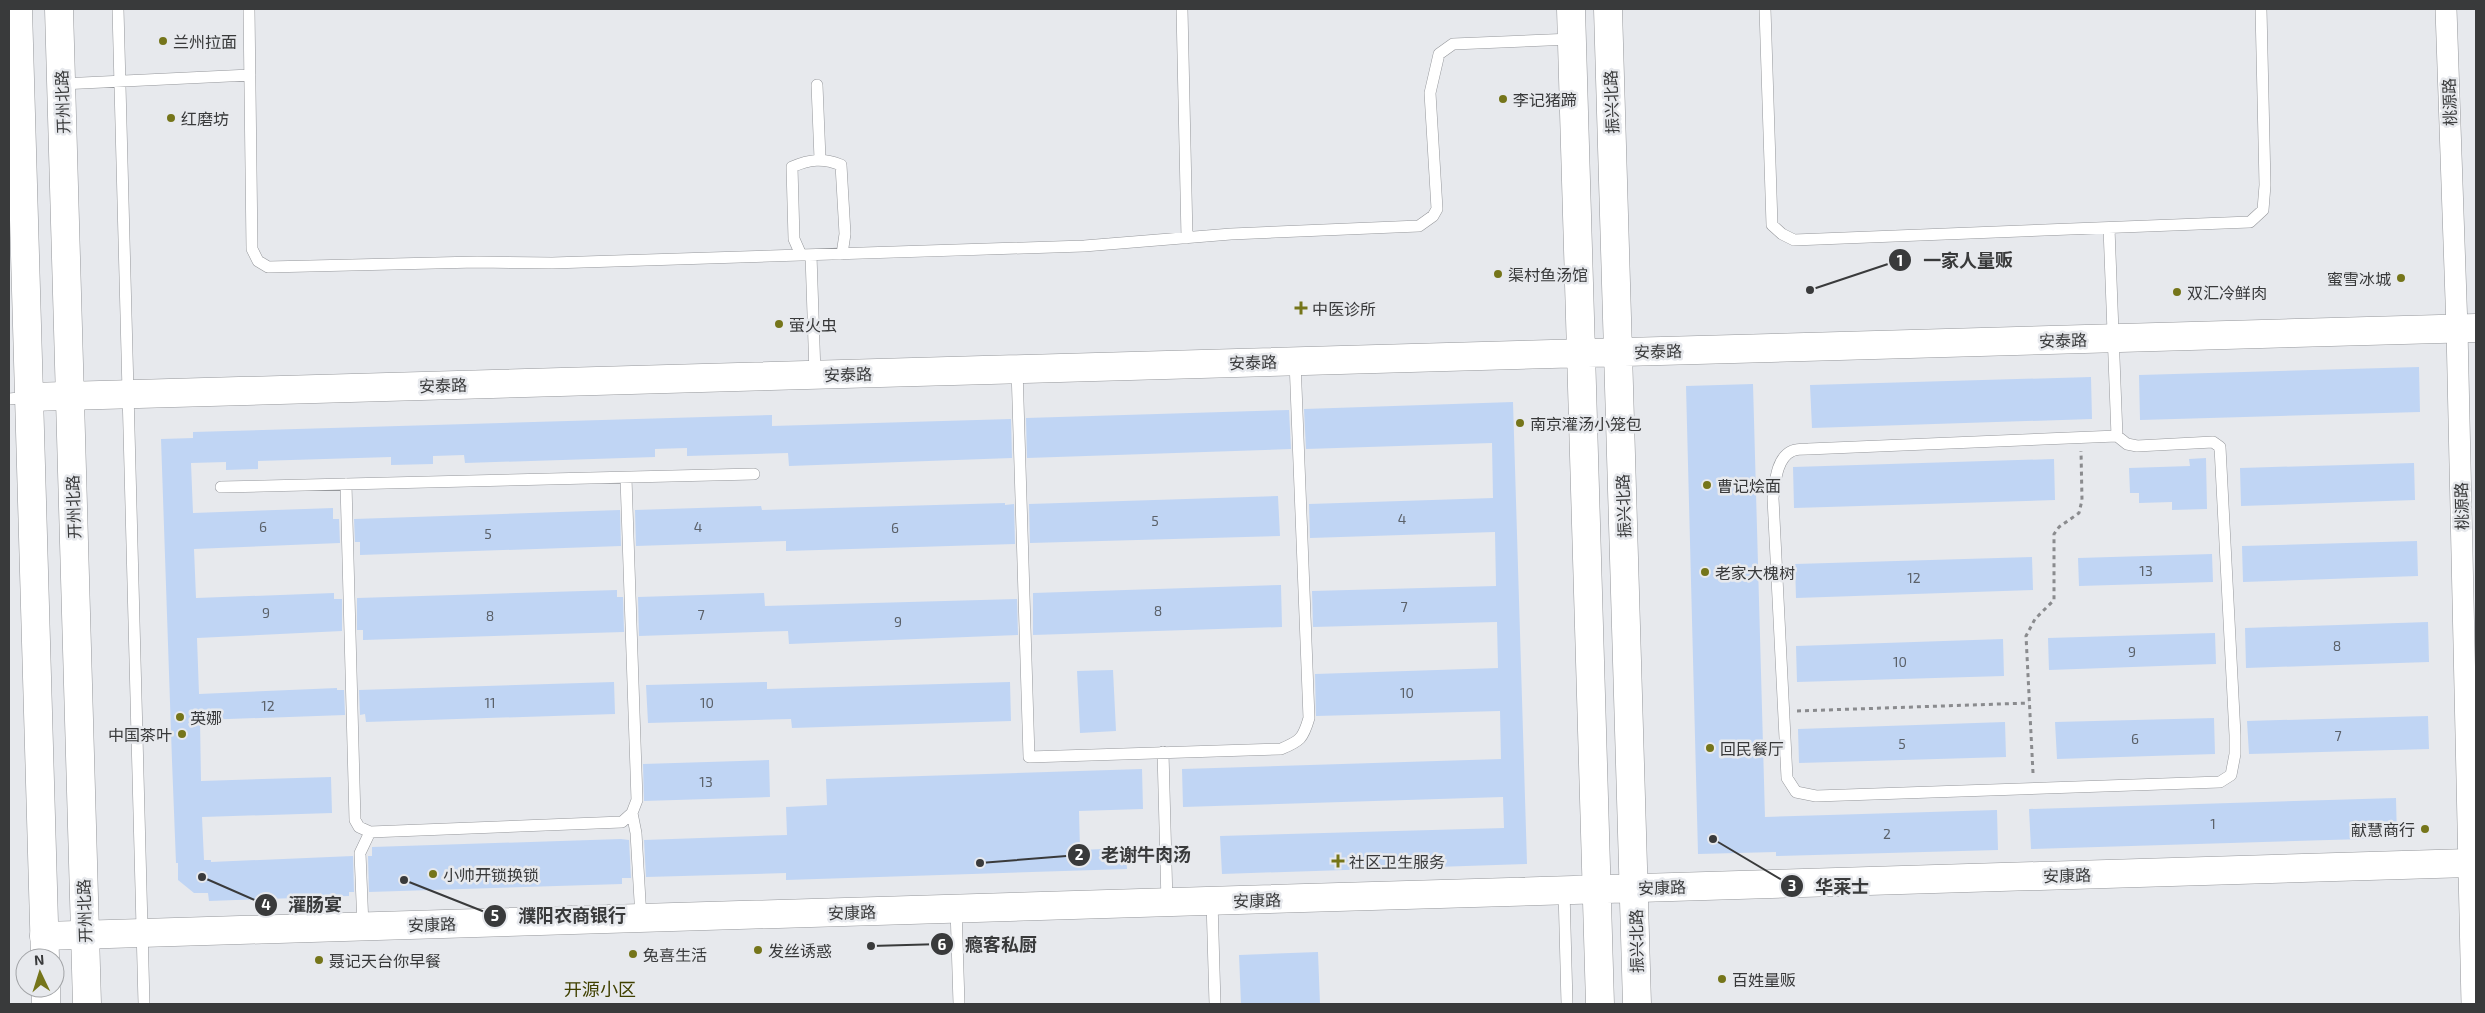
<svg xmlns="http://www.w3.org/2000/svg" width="2485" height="1013" font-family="'Exo 2','Noto Sans SC',sans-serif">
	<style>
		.building { fill: #c0d5f4 }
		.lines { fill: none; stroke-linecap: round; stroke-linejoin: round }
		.service-casing { stroke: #95979b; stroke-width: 12 }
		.minor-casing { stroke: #95979b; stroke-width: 22 }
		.tertiary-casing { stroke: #95979b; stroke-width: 29 }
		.primary-casing { stroke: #95979b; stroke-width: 29 }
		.path { stroke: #8a8b8e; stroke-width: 3; stroke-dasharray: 4 4; stroke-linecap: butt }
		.service { stroke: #fff; stroke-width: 11 }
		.minor { stroke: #fff; stroke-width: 21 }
		.tertiary { stroke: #fff; stroke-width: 28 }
		.primary { stroke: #fff; stroke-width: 28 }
		.poi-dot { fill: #75751a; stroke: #e7e9ed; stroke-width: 2 }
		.labels { text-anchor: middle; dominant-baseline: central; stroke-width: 5; stroke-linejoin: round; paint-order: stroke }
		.number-label { font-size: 14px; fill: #5b6169 }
		.poi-label { font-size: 16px; fill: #393a3b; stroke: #e7e9ed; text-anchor: start }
		.street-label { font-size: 16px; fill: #393a3b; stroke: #e7e9ed }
		.neighbourhood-label { font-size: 18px; fill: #404000; stroke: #e7e9ed }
		.leader { fill: none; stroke: #393a3b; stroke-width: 2 }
		.callout-dot { fill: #393a3b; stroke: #e7e9ed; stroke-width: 2 }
		.mark-label { font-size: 15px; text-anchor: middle; font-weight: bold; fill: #fff }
		.callout-label { font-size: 18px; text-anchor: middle; font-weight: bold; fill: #393a3b; stroke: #e7e9ed; stroke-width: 5; stroke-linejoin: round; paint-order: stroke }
	</style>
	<rect width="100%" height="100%" fill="#e7e9ed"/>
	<path class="building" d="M2419 367 2420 412 2140 420 2139 375Z
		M2091 377 2092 419 1812 428 1810 385Z
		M1753 384 1765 817 1997 810 1998 850 1776 856V852L1698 854 1686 386Z
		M1513 402 1527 864 1222 874 1220 836 1504 828 1503 797 1183 807 1182 769 1501 759 1500 711 1316 716 1315 674 1498 668 1497 622 1313 627 1312 591 1496 586 1495 532 1310 538 1309 504 1493 498 1492 443 1306 449 1304 409Z
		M1289 410 1291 449 1027 458 1026 418Z
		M772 415V426L1011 419 1012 458 789 466 788 453 687 456V448L655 449V457L465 463 464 455 433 456V464L391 465V457L258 461V469L226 470V462L191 463 193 513 333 508V519H339L340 543 194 549 196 598 334 593V599H342V631L197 638 199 694 337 688V690H344L345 715 200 720 201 781 331 777 332 813 202 817 204 860H211V862L353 856 354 892H349V896L209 901 208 893H194L178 880V863H176L172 761 161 439 193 438V432Z
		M2206 458 2207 509 2172 510V502L2139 503V493H2130L2129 468 2190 466 2189 459Z
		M2054 459 2055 500 1794 508 1793 467Z
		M2414 463 2415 500 2241 506 2240 468Z
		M1278 496 1280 536 1030 543 1029 504Z
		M1005 503V505L1014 504 1015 544 786 551V541L636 546 635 510 761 506 762 510Z
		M620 510 621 546 360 555V542H355L354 519Z
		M2417 541 2418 576 2243 582 2242 546Z
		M2212 554 2213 582 2079 586 2078 558Z
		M2032 557 2033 590 1796 598 1795 564Z
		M1281 585 1282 627 1033 635V593Z
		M617 590V597H623L624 632 363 640V630H357V598Z
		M764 593 765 606 1017 599 1018 635 789 644 788 631 639 636 638 597Z
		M2428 622 2429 662 2246 668 2245 628Z
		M2215 633 2216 664 2049 670 2048 638Z
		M2003 639 2004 676 1797 682 1796 646Z
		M1113 670 1116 731 1080 733 1077 671Z
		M614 682 615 714 366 722 365 714 360 715 359 690Z
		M767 682V689L1010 682 1011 721 792 728 791 719 648 723 646 685Z
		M2428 716 2429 749 2249 754 2247 721Z
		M2214 718 2215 754 2057 759 2055 722Z
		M2005 722 2006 757 1799 763 1798 729Z
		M769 760 770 797 644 801 643 764Z
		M1142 769 1143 809 1079 811 1080 850 1126 848 1127 869 786 880V873L646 877 644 840 787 835 786 807 827 805 826 779Z
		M2396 798 2397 838 2031 849 2029 809Z
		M621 839 629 840 631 878H622V884L369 892 368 856H372V847Z
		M1318 952 1320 1004H1241L1239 955Z"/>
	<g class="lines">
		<g class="service-casing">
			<path id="service" d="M118 9 144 1004
				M249 9 252 249 258 261 268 267 477 262 552 263 1084 246 1231 234 1419 226 1433 216 1437 209 1430 93 1439 54 1453 44 1572 39
				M1182 9 1187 238
				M1765 9 1772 225 1782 234 1794 240 2250 222 2263 210 2265 185 2261 9
				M61 84 250 75
				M817 85 820 159
				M2109 228 2117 436
				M801 255 794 239 792 167C810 159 823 158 841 165L845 234 842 254
				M811 255 815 374
				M1017 369 1029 757 1281 749C1300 741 1303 739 1309 718L1295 361
				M9 399 30 397
				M2117 436 2127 444 2137 446 2213 442 2220 447 2235 735V754L2231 775 2220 782 1816 796 1796 792 1787 778 1773 498C1775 484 1776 458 1792 451 1796 449 1803 449 1808 449Z
				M346 484 355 820 359 827 370 832 622 822 632 813 637 800 626 478
				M221 487 754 474
				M1163 752 1167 902
				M632 813 636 833 641 918
				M1564 890 1567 1004
				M1212 901 1215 1004
				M956 908 959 1004
				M363 926 360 853 370 832"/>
		</g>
		<g class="minor-casing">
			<path id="minor" d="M2446 9 2457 329 2472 1004"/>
		</g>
		<g class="tertiary-casing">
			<path id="tertiary" d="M1571 9 1600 1004
				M1608 9 1637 1004
				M30 397 2476 328
				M44 936 2469 863"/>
		</g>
		<g class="primary-casing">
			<path id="primary" d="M18 9 45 958
				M59 9 87 1004
				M46 988V1004"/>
		</g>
		<path class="path" d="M1797 711 2029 703
			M2033 773 2026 636 2035 619 2054 600V534L2059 527 2079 513 2082 500 2081 451"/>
		<use href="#service" class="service"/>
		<use href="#minor" class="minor"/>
		<use href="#tertiary" class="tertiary"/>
		<use href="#primary" class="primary"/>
	</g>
	<g class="poi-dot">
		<circle cx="163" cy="41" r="5"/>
		<circle cx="1503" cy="99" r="5"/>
		<circle cx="171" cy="118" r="5"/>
		<circle cx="1498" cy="274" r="5"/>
		<circle cx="2401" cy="278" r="5"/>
		<circle cx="2177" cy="292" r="5"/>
		<path d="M1298.5 300.5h5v5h5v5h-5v5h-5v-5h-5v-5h5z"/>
		<circle cx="779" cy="324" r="5"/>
		<circle cx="1520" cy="423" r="5"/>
		<circle cx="1707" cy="485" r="5"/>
		<circle cx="1705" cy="572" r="5"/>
		<circle cx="180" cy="717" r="5"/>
		<circle cx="182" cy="734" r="5"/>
		<circle cx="1710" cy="748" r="5"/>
		<circle cx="2425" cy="829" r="5"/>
		<path d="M1335.5 853.5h5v5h5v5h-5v5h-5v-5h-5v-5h5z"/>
		<circle cx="433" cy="874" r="5"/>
		<circle cx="758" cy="950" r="5"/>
		<circle cx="633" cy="954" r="5"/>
		<circle cx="319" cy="960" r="5"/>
		<circle cx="1722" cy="979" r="5"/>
	</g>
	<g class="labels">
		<g class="number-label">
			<text x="1402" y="518">4</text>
			<text x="1155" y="520">5</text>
			<text x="263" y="526">6</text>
			<text x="698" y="526">4</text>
			<text x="895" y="527">6</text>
			<text x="488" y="533">5</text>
			<text x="2146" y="570">13</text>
			<text x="1914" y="577">12</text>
			<text x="1404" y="606">7</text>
			<text x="1158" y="610">8</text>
			<text x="266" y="612">9</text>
			<text x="701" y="614">7</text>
			<text x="490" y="615">8</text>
			<text x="898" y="621">9</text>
			<text x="2337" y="645">8</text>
			<text x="2132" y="651">9</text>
			<text x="1900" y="661">10</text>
			<text x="1407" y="692">10</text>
			<text x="490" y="702">11</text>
			<text x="707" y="702">10</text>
			<text x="268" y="705">12</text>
			<text x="2338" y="735">7</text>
			<text x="2135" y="738">6</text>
			<text x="1902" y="743">5</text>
			<text x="706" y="781">13</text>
			<text x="2213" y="823">1</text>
			<text x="1887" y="833">2</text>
		</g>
		<g class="poi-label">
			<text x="173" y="41">兰州拉面</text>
			<text x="1513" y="99">李记猪蹄</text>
			<text x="181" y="118">红磨坊</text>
			<text x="1508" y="274">渠村鱼汤馆</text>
			<text x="2391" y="278" text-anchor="end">蜜雪冰城</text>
			<text x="2187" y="292">双汇冷鲜肉</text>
			<text x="1312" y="308">中医诊所</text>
			<text x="789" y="324">萤火虫</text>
			<text x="1530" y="423">南京灌汤小笼包</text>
			<text x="1717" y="485">曹记烩面</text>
			<text x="1715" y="572">老家大槐树</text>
			<text x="190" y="717">英娜</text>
			<text x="172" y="734" text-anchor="end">中国茶叶</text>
			<text x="1720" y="748">回民餐厅</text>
			<text x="2415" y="829" text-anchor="end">献慧商行</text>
			<text x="1349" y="861">社区卫生服务</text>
			<text x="443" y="874">小帅开锁换锁</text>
			<text x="768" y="950">发丝诱惑</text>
			<text x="643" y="954">兔喜生活</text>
			<text x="329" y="960">聂记天台你早餐</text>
			<text x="1732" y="979">百姓量贩</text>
		</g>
		<g class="street-label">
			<text transform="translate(62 102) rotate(-92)">开州北路</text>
			<text transform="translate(1611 102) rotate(-92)">振兴北路</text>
			<text transform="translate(2449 102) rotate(-92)">桃源路</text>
			<text transform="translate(2063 340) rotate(-2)">安泰路</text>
			<text transform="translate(1658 351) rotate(-2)">安泰路</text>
			<text transform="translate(1253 362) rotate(-2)">安泰路</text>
			<text transform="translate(848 374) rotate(-2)">安泰路</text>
			<text transform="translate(443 385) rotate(-2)">安泰路</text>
			<text transform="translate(1623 506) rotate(-92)">振兴北路</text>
			<text transform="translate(2461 506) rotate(-91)">桃源路</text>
			<text transform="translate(73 507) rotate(-92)">开州北路</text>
			<text transform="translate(2067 875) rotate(-2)">安康路</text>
			<text transform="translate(1662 887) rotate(-2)">安康路</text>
			<text transform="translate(1257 900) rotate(-2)">安康路</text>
			<text transform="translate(84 911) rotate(-92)">开州北路</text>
			<text transform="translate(852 912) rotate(-2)">安康路</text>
			<text transform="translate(432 924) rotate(-2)">安康路</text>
			<text transform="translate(1636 941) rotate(-91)">振兴北路</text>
		</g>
		<g class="neighbourhood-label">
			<text x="600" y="989">开源小区</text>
		</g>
	</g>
	<path class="leader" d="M1810 290L1900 260M980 863L1079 855M1713 839L1792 886M202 877L266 905M404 880L495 916M871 946L942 944"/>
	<g class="callout-dot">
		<circle cx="1810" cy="290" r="5"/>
		<circle cx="980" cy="863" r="5"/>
		<circle cx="1713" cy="839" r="5"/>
		<circle cx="202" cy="877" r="5"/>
		<circle cx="404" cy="880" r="5"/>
		<circle cx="871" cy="946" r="5"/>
		<circle cx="1900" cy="260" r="12"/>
		<circle cx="1079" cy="855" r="12"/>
		<circle cx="1792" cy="886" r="12"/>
		<circle cx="266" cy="905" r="12"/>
		<circle cx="495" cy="916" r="12"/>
		<circle cx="942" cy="944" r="12"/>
	</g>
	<g class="mark-label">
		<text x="1900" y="266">1</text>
		<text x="1079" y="860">2</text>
		<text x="1792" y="891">3</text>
		<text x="266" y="910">4</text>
		<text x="495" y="921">5</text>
		<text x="942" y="950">6</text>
	</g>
	<g class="callout-label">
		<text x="1968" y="267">一家人量贩</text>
		<text x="1146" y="861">老谢牛肉汤</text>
		<text x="1842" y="893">华莱士</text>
		<text x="315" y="911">灌肠宴</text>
		<text x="572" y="922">濮阳农商银行</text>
		<text x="1001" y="951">瘾客私厨</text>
	</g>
	<rect width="2485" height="1013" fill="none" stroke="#393a3b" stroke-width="20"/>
	<g transform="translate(40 973) rotate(356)"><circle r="24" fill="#e7e9ed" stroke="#a1a3a6"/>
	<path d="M0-4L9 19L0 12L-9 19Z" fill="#75751a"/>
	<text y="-8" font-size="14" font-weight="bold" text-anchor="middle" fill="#393a3b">N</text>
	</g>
</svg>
